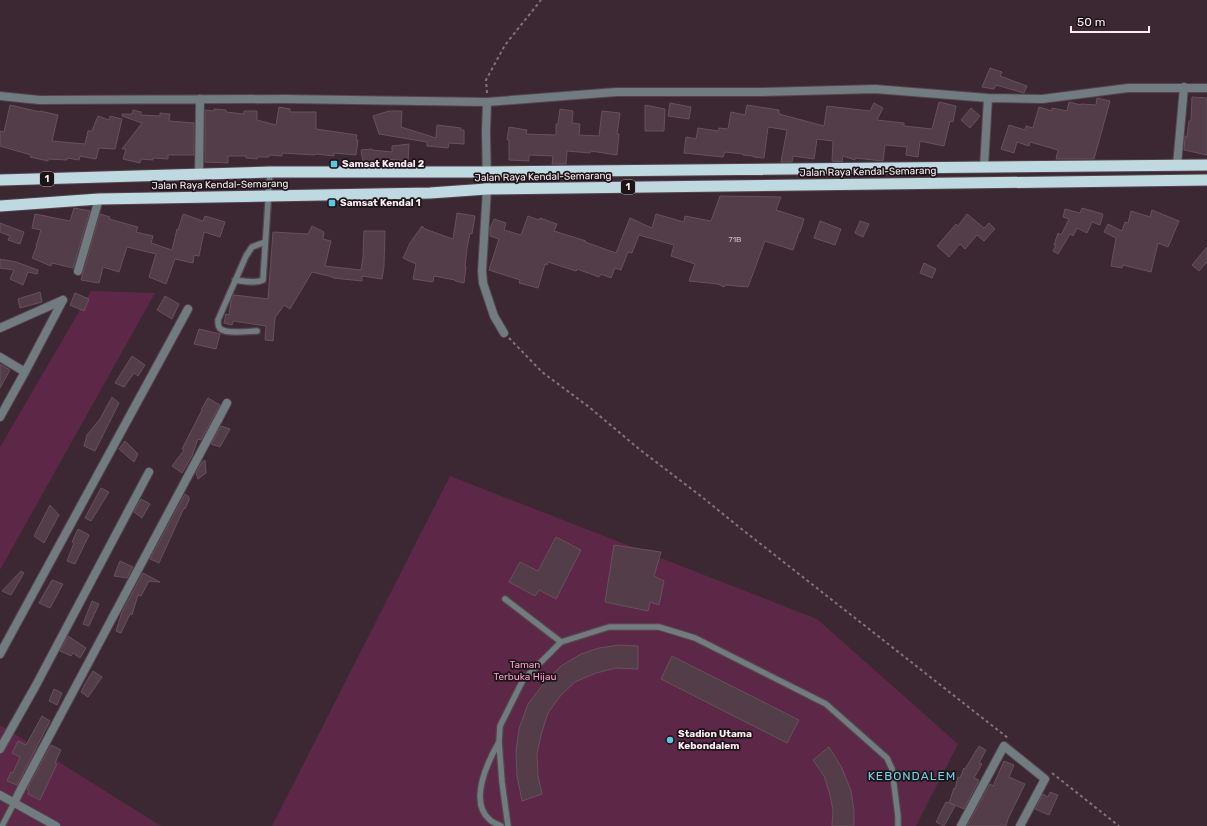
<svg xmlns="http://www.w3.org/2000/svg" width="1207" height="826" font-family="Rubik,sans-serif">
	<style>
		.green { fill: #5d2847 }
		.building { fill: #523d48; stroke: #66515c }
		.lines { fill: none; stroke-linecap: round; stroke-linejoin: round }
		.service-casing { stroke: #56434d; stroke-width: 8 }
		.minor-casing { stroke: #56434d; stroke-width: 10 }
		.tertiary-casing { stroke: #56434d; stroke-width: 10 }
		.trunk-casing { stroke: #56434d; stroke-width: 13 }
		.path { stroke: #84737c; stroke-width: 2; stroke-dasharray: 3 3; stroke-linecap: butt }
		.service { stroke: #707c7f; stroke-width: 5.5 }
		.minor { stroke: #707c7f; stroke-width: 8 }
		.tertiary { stroke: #707c7f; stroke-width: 8 }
		.trunk { stroke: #bedae0; stroke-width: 11 }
		.poi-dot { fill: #57c9e2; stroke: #1d1418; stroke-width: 1.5 }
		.labels { text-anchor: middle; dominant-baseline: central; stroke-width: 3.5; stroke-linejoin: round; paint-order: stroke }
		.number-label { font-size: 8px; fill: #cfc0c8 }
		.shield { fill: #1d1418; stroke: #b7abb1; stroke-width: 1 }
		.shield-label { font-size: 9px; font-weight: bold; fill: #f9ecf2 }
		.poi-label { font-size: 10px; font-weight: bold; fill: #f9ecf2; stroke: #1d1418; text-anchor: start }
		.street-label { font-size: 10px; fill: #f9ecf2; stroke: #1d1418 }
		.park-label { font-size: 10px; fill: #f79fd0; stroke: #1d1418 }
		.quarter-label { font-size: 12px; letter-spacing: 1px; fill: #6fd4ec; stroke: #1d1418 }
	</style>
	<rect width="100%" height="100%" fill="#3b2832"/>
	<path class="green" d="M91 291 155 293 0 570V447Z
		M450 476 817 619 958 744 916 826H272Z
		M0 725 161 826H0Z"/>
	<path class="building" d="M990 68 1002 72 1000 76 1027 86 1024 93 996 85 994 89 982 87Z
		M1192 97 1207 98V155L1184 150 1185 136 1187 137 1189 121H1191Z
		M1097 98 1110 101 1094 159H1056L1058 150 1030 142 1029 146 1017 142 1014 153 1001 149 1009 125 1025 130 1026 126 1033 128 1039 107 1052 111V108L1067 111 1069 102 1081 105V104L1096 105Z
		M939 102 956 106 953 122 950 121 944 146 920 141 918 157 906 155 907 147 885 145 883 161 855 158V160L843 156 842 162 832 161 833 141 817 139 814 159 793 156 792 162H781L787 130 768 127 764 158 753 157V156L743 155V154L725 152 723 157 684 153 686 137 696 139 698 128 718 131 719 128 728 129 731 112 745 115 747 105 779 110V114L824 126 827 106 870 111 874 103 883 108 877 120 904 123V126L932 129Z
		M670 103 691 107 689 119 668 116Z
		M10 105 40 112V111L58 115 52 141 85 144 88 131H92L98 116 109 120 110 116 122 119 115 149 99 148 96 159 80 156 79 160 67 158V160L48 159V161L30 157 31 155 0 146V131L4 132Z
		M645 105 665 109 664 131H645Z
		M279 107 290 109V112H316V129L357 135 356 140H358L356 155 334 153V156L316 154 315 155 282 153V156L269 155V157H257V159L246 158V156H228V163L205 162V110L214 111V109L226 110V112L244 114V111H257V120L276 125Z
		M971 108 980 116 970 128 961 120Z
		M560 109 573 111 572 123 580 124 579 135 599 136 602 111 620 113 617 134H619L617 155 591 151 590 153 567 151 566 164H552L553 156 529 155V161L509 160V140H507L509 127 527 130 526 134 556 135V124H558Z
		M133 110 141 112V115L160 116V113L170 114 169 121 194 123V155H168V159L153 158V160L141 159 140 163 123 159 126 149H122L142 123 122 116V114H132Z
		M389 111H402L401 127 436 138 437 125 461 128 460 130H464V144L449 143 448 148 427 146V142L379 134 373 116Z
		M409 144 408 161 386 159V161L378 160 363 162 361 150 372 149V150L392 152V146Z
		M720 196 781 197 776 210 804 219 800 232H799L793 250 765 241 748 287 725 285 724 287 718 284 689 281 695 264 671 256 674 245 639 235 632 253 628 252 621 270 615 268 611 278 601 274 599 277 577 269 576 271 548 262 547 265 545 264 538 288 519 283 520 280 489 270 499 239 490 236V229L494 219 506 223 504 230 521 235 528 216 539 220 540 218 557 224 554 231 586 241 585 242 616 253 630 218 652 228 656 214 684 222 685 216 711 221Z
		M74 208 90 211 73 268 52 263 51 266 32 258 37 246H36L41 230 32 228 35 214 70 221Z
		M1082 208 1103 214 1100 225 1092 222 1087 233 1077 228 1073 236 1070 234 1058 254 1053 251 1056 245H1054L1058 233 1061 235 1069 219 1063 217 1065 209 1080 213Z
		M1152 210 1179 221 1168 247 1158 243 1151 272 1123 265 1122 268 1111 266 1116 238 1104 232 1108 224 1122 231 1125 222 1128 223 1131 211 1150 217Z
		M457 213 475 216 472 234 470 233 467 248 465 267H466L464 283 455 281V280L434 276 433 282 413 279 416 264 403 258 410 243 422 226 425 229 453 239Z
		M100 214 110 217 109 219 138 227 136 232 153 236 151 243 172 250 177 229 178 230 183 214 203 221 205 216 225 222 220 237 204 232 199 256 194 255 193 263 175 259 166 284 149 277 156 254 127 247 119 272 103 267 99 283 81 280Z
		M967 214 984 228 989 223 995 229 984 241 977 235 965 249 960 244 949 257 937 246 956 224 958 226Z
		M820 221 841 229 835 245 814 238Z
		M860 221 869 224 863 237 855 233Z
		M0 223 24 232 20 244 8 240 10 236 0 232Z
		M312 226 324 232 323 239 331 241 325 266 361 270 363 257 364 231H385L384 266 382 279 362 276V281L333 278V277L312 272 290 309 284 305 275 318 273 341 265 340 266 326 233 321 232 325 224 323 226 314 229 315 231 301 234 295 268 299 273 232 308 234Z
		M1207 247V262L1199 271 1192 265Z
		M0 259 16 262 38 270 37 274 28 272 23 285 10 279 14 270 0 268Z
		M924 263 936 269 932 278 920 273Z
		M40 292 42 302 20 308 18 299Z
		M75 293 89 299 84 311 70 305Z
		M165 296 179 304 172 319 157 310Z
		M199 329 220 334 216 349 194 344Z
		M132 356 145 365 138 376 134 373 124 387 115 383Z
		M0 364 10 370 0 388Z
		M112 397 119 403 95 451 84 446 87 435 100 419Z
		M208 398 220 405 201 440 198 439 192 456 182 473 172 466 184 450 182 449 202 410H201Z
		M221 426 230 429 220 447 211 444Z
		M125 441 138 454 134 462 119 449Z
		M205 460 206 473 198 479 196 473 202 462Z
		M101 488 109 492 91 521 85 518Z
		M185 494 189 497V500L185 509 184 508 159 563 150 559Z
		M141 499 150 504 142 518 134 512Z
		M50 505 59 515 44 543 34 536Z
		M78 529 89 535 75 564 67 561 74 543 72 542Z
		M556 537 581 550 556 599 539 590 535 596 509 582 520 562 538 571Z
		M614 545 661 552 654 576 664 581 659 605 650 602 648 611 605 602Z
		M120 561 133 567 127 578 114 576Z
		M21 571 24 573 11 595 2 591Z
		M143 573 160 582H159L149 581 141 596 138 595 132 615 130 614 121 633 116 631 122 612Z
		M52 580 63 584 50 608 39 603Z
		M92 601 99 604 89 626 83 624Z
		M68 636 86 648 80 658 73 653 71 656 60 651Z
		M619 645 638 646V669L616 668 596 673 575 682 561 695 548 713 541 735 537 754 538 776 542 794 522 801 517 776 516 751 519 729 528 704 544 683 561 666 581 654 599 648Z
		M672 656 799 720 787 743 661 679Z
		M93 671 102 677 88 697 81 692 85 684Z
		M54 689 62 693 57 705 49 701Z
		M42 716 50 721 17 785 7 781 11 772 13 773 20 757 12 753 18 741 26 745Z
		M51 745 61 750 55 763 57 764 40 800 28 794 29 790 27 789Z
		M979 746 986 750 979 763 982 764 974 778 979 780 964 809 950 803 955 806 944 826 936 822 946 802 949 803 954 788 955 789 958 777 960 778 964 768 965 769Z
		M829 747 842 768 851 791 854 811V826H832L833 810 830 795 824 776 813 760Z
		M1004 761 1014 765 1009 777 1025 784 1008 819 1006 826H967L990 784 993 786Z
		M1050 792 1058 795 1049 815 1035 809 1043 794 1048 797Z"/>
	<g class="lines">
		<g class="service-casing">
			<path id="service" d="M235 280C243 281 255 284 263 280L270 172
				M257 331C249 331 222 335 219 327 218 326 218 321 218 320L246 256 252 247 265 242
				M505 599 561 642
				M499 742C488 761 468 802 490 820 493 823 498 824 501 826
				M2 826 14 803
				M508 826 502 782 499 742 500 726 523 680 561 642 609 627H659L695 638 826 704 887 758 892 769 898 816V826"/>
		</g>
		<g class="minor-casing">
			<path id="minor" d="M0 96 39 100 285 99 487 102 616 92H761L875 89 988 98 1042 99 1128 88H1207
				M487 102 486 131 487 189 482 271 483 283 494 316 504 333
				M1177 165 1184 87
				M984 167 988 98
				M199 174 200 99
				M78 271 99 199
				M0 328 63 300
				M0 357 25 372
				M0 417 25 372 63 300
				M0 654 188 309
				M0 749 35 687 149 472
				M14 803 20 791 227 403
				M961 826 1004 746 1045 779 1020 826"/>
		</g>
		<g class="tertiary-casing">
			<path id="tertiary" d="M0 795 56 826"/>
		</g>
		<g class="trunk-casing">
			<path id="trunk" d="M0 180 270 172H486L1207 165
				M0 206 99 199 430 193 487 189 1207 180"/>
		</g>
		<path class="path" d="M487 93 486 80 505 45 541 0
			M509 338 542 372 589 407 639 449 702 497 739 527 1008 738
			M1052 773 1119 826"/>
		<use href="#service" class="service"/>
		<use href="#minor" class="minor"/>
		<use href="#tertiary" class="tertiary"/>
		<use href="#trunk" class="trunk"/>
	</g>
	<g class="poi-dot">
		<rect x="330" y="160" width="8" height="8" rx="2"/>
		<rect x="328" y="199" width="8" height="8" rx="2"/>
		<circle cx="670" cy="740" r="4"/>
	</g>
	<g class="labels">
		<g class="number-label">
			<text x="735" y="239">71B</text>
		</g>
		<g class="shield">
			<rect x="40" y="172" width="14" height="14" rx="3"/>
			<rect x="621" y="180" width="14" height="14" rx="3"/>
		</g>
		<g class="shield-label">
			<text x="47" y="179">1</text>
			<text x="628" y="187">1</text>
		</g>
		<g class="poi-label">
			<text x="342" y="164">Samsat Kendal 2</text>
			<text x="340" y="203">Samsat Kendal 1</text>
			<text x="678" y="734">Stadion Utama<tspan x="678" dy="12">Kebondalem</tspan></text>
		</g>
		<g class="street-label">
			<text transform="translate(868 172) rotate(-1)">Jalan Raya Kendal-Semarang</text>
			<text transform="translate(543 177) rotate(-1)">Jalan Raya Kendal-Semarang</text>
			<text transform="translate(220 185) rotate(-1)">Jalan Raya Kendal-Semarang</text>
		</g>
		<g class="park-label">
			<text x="525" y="665">Taman<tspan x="525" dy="12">Terbuka Hijau</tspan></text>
		</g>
		<g class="quarter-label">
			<text x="912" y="776">KEBONDALEM</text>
		</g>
	</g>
	<path d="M1071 26v6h78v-6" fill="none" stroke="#f9ecf2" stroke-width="2"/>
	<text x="1077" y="26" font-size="12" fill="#f9ecf2" stroke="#1d1418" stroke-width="3" paint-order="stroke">50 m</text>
</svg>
